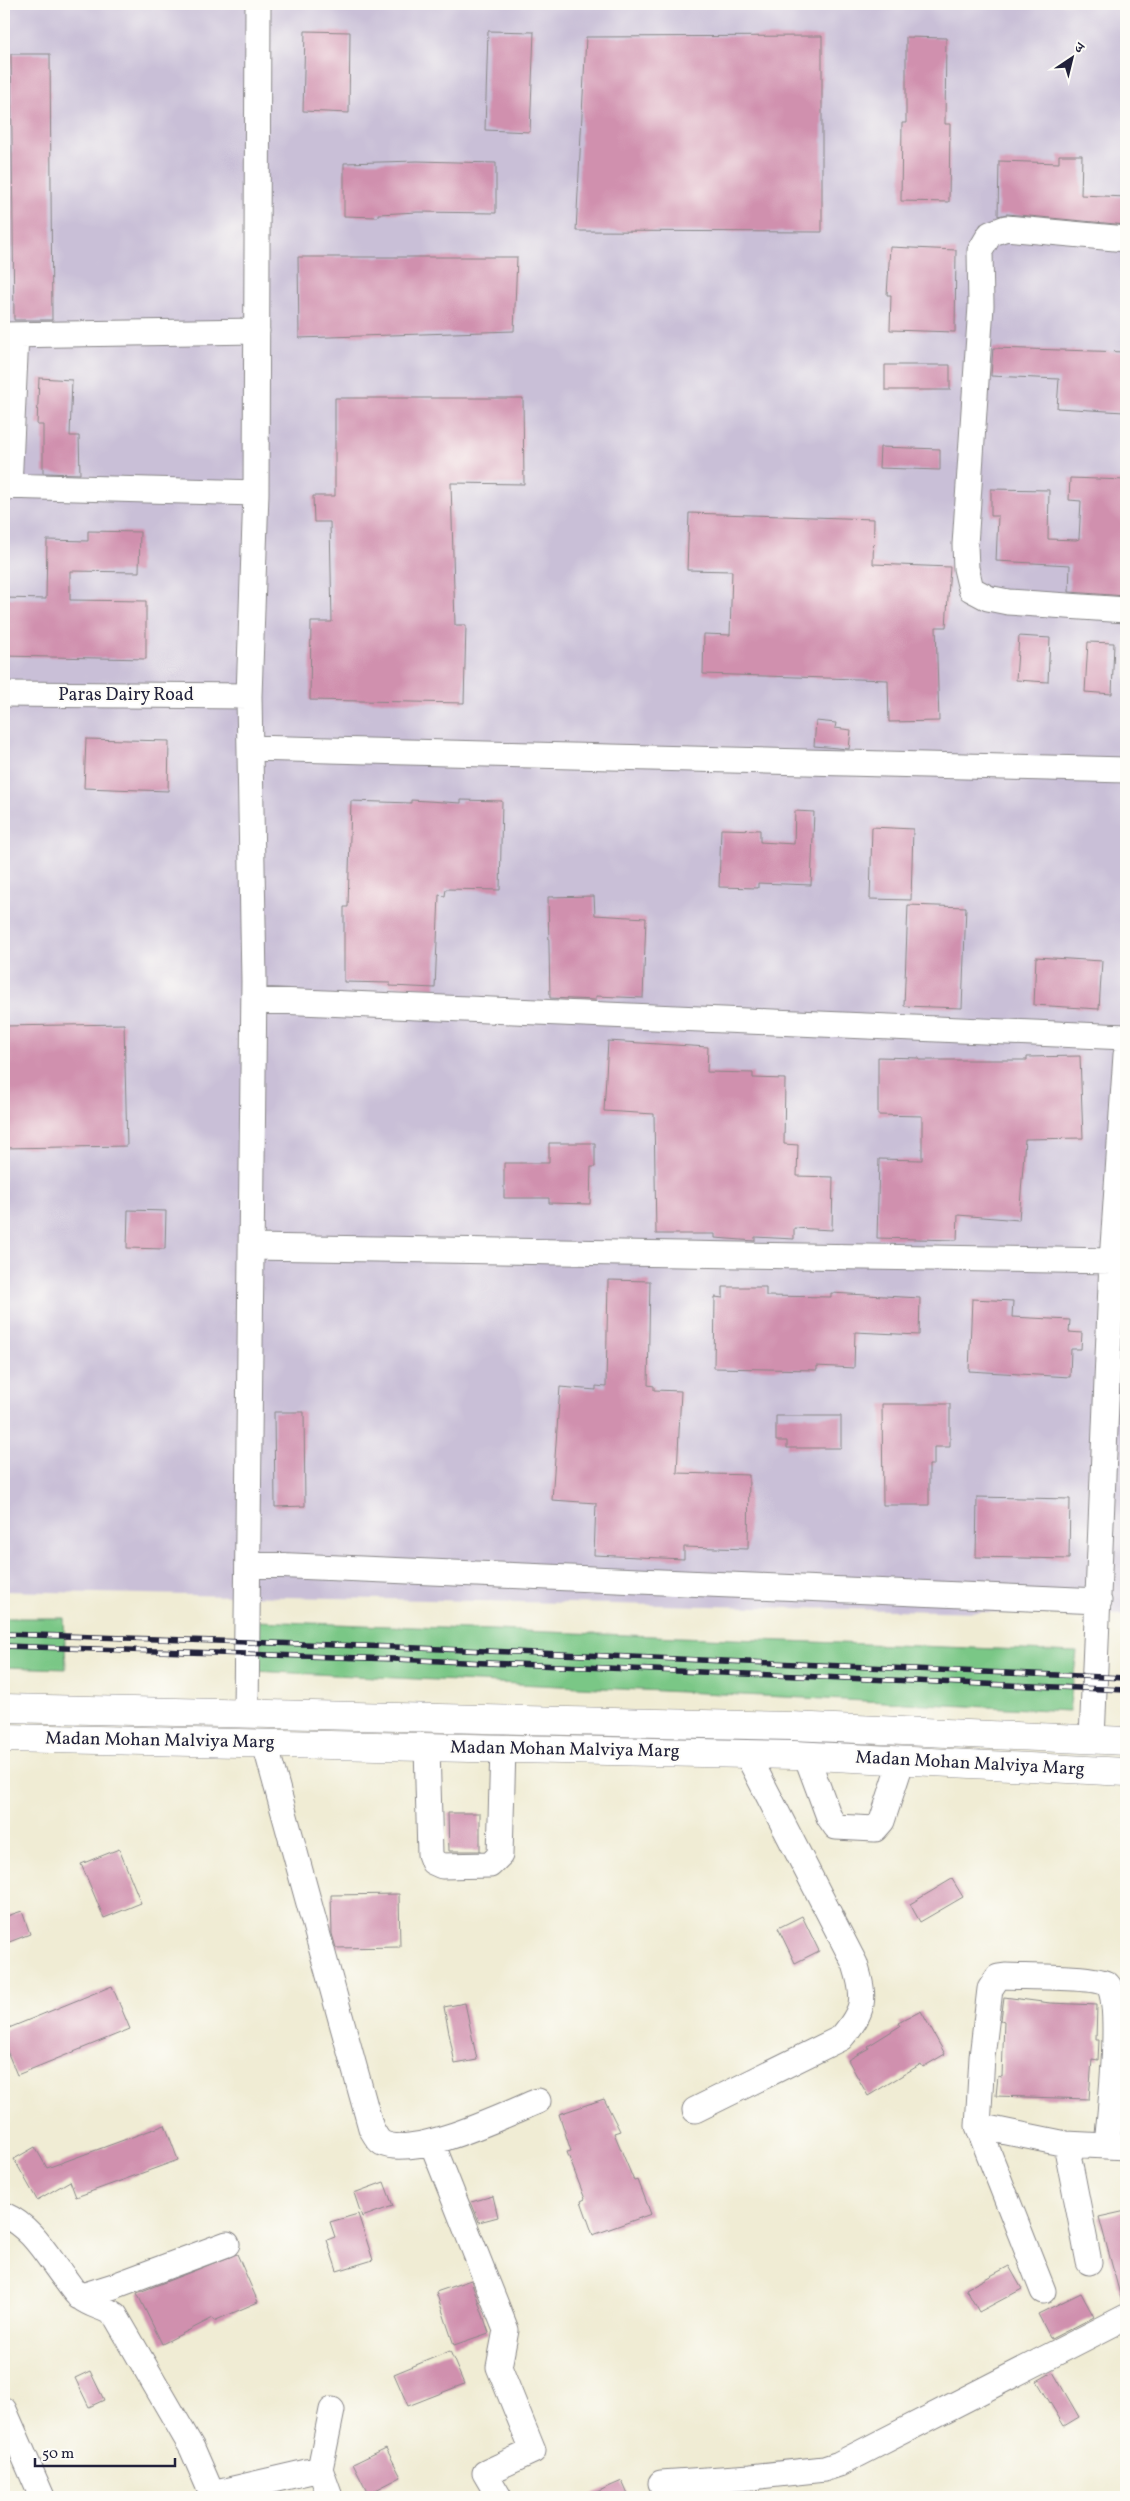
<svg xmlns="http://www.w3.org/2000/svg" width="1130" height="2501" font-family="Vollkorn,'Noto Serif Devanagari',serif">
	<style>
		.industrial { fill: #c9bfd7 }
		.green { fill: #7ac786; stroke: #4e7460 }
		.building { fill: #d090ae }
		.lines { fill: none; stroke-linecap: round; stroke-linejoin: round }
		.minor-casing { stroke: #898788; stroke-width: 27 }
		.major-casing { stroke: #898788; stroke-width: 29 }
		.minor { stroke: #fff; stroke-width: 25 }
		.major { stroke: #fff; stroke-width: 28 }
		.rail-casing { stroke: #22223b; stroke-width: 5.5 }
		.rail { stroke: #fdfcf7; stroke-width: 4; stroke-dasharray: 11; stroke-linecap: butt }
		.labels { text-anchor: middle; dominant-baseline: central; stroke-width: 4; stroke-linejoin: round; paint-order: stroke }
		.street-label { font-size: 18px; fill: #22223b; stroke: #fdfcf7 }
	</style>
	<rect width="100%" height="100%" fill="#fdfcf7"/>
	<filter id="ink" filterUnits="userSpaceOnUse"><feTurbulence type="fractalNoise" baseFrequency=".02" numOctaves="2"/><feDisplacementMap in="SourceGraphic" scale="10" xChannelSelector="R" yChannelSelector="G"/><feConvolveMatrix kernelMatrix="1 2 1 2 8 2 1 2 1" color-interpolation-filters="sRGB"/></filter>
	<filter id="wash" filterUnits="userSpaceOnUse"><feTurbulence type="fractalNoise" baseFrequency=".0096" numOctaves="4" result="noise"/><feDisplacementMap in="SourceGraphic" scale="20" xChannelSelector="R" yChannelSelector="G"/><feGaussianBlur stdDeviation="1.12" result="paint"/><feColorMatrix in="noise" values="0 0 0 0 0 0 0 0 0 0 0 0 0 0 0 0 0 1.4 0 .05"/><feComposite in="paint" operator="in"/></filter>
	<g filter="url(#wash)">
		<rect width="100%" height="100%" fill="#f0ecd4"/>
		<path class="industrial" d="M4 4H1126V1615L4 1591Z"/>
		<path class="green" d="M4 1618H64L66 1669 4 1667Z
			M256 1621 1077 1652 1069 1711 253 1671Z"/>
		<g id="blocks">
			<path class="building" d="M305 31 350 32 349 113 303 111Z
				M488 31 534 32 530 132 485 130Z
				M822 36V232L576 231 586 37Z
				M906 37 946 38 945 124H950L949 202 901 201 902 123H906Z
				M11 54H50L52 320H14Z
				M1059 155H1082L1081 195 1126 197V225L1007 214 998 216 999 161 1059 163Z
				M417 161 496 163V213L418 212 378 214V217L344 216V163Z
				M890 247 956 250 955 332 890 330 891 295H887Z
				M298 257H517L514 331 299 338Z
				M993 348 1126 352 1124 412 1057 408 1059 379 991 376Z
				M885 365H950V390H885Z
				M39 378 72 380 70 436H79L80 474 43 473V425H37Z
				M335 398H523L524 484 451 483 455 625H466L464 703 310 700 311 622H332L330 522H314L313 496H335Z
				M880 447 940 449V470L879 468Z
				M1070 478 1126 480V596L1069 592 1070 565 996 561 998 516H991V489L1049 490 1048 539 1076 540 1079 539 1081 501 1069 500Z
				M689 513 874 519 873 564 950 567 946 627H936L939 721 889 722 888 680 703 674 704 634 730 635 732 571 687 570Z
				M88 531 140 532 139 572 70 571V600L146 601V659L4 656V598L46 599 47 540 88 541Z
				M1019 636 1050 638 1048 682 1016 680Z
				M1088 642 1114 643 1112 694 1085 692Z
				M816 721 836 723 835 728 851 730 849 749 814 746Z
				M86 739 169 741 168 791 84 788Z
				M411 800 461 803V800L502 801 500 890 446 889 445 896 439 895 435 988 390 986V983L344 982V907H348L351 801 411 803Z
				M795 811 814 812 811 885 758 883V888L719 887 721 829 760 830V842L794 844Z
				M872 827 913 829 911 900 870 899Z
				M594 896 595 915 646 918 643 998 596 996V1000L550 998 548 897Z
				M908 905 966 907 962 1008 904 1006Z
				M1036 957 1102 961 1099 1009 1034 1005Z
				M124 1024 127 1146 4 1148V1026Z
				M608 1041 708 1047 707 1072 753 1073V1078L785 1079 784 1144 798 1145 797 1176 833 1177 832 1230 794 1228V1239L755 1237V1241L715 1238V1234H656L654 1114 604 1111Z
				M1080 1056 1083 1138 1025 1139 1019 1220 958 1215 957 1240 877 1238 879 1159 922 1160V1116L878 1115V1057L919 1058V1060H1027V1057Z
				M549 1143H595V1167H591L590 1204 549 1203V1198H504V1163H549Z
				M128 1210 166 1211 165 1249 127 1248Z
				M608 1280 650 1281 648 1385 654 1386V1390L681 1391 677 1473 749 1475 748 1549 684 1547V1559L594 1555 596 1503 552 1500 560 1387 596 1390V1386L606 1387Z
				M723 1287H766V1296L831 1297V1293L920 1298 919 1335 855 1332 854 1368 817 1366V1370L714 1368 715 1297 723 1298Z
				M972 1299 1013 1301 1012 1317 1070 1320 1069 1332 1082 1333 1081 1349H1071L1070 1377 969 1371Z
				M882 1404H950V1447H934V1465H929V1505H883Z
				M274 1412H304L305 1506 275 1507Z
				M776 1416H841V1448H787V1441H776Z
				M977 1497 1070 1499 1069 1559 976 1557Z
				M448 1813H480V1851H449Z
				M119 1849 141 1903 104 1918 81 1864Z
				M952 1879 963 1897 920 1922 910 1904Z
				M399 1894 400 1947 336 1948 332 1934 331 1895Z
				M22 1911 30 1934 4 1944V1917Z
				M802 1916 819 1951 795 1963 778 1928Z
				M112 1986 130 2029 17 2075 4 2044V2030Z
				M1004 1997 1050 2003 1097 2005 1096 2040H1099L1098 2060 1092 2059 1089 2099 996 2096 998 2076 1002 2077 1004 2021 1001 2020Z
				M465 2003 477 2060 455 2064 444 2007Z
				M921 2011 945 2054 923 2067 921 2064 868 2096 848 2060 869 2048 868 2046 900 2026 898 2023Z
				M604 2099 620 2131 614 2133 634 2181 638 2180 651 2214 593 2235 581 2201 585 2199 567 2152 571 2151 559 2114Z
				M165 2125 178 2160 76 2197 70 2181 37 2200 14 2159 35 2147 47 2168Z
				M384 2182 393 2206 362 2217 354 2193Z
				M493 2196 498 2217 479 2222 471 2202Z
				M1126 2211V2301L1122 2302 1099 2217Z
				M358 2214 373 2260 337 2271 327 2240 335 2237 330 2222Z
				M237 2254 258 2302 214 2321 213 2318 162 2344 137 2293Z
				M1009 2266 1022 2289 979 2312 966 2289Z
				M471 2280 489 2333 454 2345 436 2292Z
				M1081 2293 1094 2317 1051 2339 1038 2314Z
				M450 2351 464 2384 408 2406 394 2374Z
				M90 2371 104 2400 89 2407 75 2378Z
				M1053 2372 1079 2417 1064 2426 1037 2381Z
				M386 2448 401 2477 368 2494 353 2464Z
				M622 2481 629 2497H585Z"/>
		</g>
	</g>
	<g filter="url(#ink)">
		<use href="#blocks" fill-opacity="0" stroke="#898788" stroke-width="1"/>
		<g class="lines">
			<g class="minor-casing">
				<path id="minor" d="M1126 239 1006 228 990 234 980 251 981 306 965 545 966 568 971 589 988 598 1008 602 1126 610
					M4 335 257 331
					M4 486 256 493
					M9 487 16 335
					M4 694 249 696
					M250 748 1126 770
					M254 1000 1126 1037
					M252 1247 1112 1261
					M248 1564 1099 1601
					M246 1713 254 981 249 696 256 493 258 4
					M1092 1739 1112 1261 1126 1055
					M265 1744 371 2128C374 2133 377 2140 382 2143 414 2159 504 2115 538 2101
					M427 1747 430 1854 433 1862 442 1866 490 1865 500 1855 503 1748
					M806 1755 829 1817 836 1827 875 1829 882 1821 902 1760
					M695 2110 841 2038C865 2010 866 1999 855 1964L747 1754
					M978 2126 1066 2144 1126 2147
					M432 2143 506 2330 499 2367 533 2451 485 2473 499 2497
					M1066 2144 1089 2262
					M4 2215C32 2227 47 2256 65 2279 70 2285 74 2293 80 2297 91 2306 104 2307 115 2315L192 2448 212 2494 320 2469
					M1043 2291 978 2126 982 2057 990 1989 998 1977 1005 1976C1022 1977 1096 1976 1107 1984 1124 1997 1109 2120 1107 2146
					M79 2297 114 2286 227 2244
					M4 2410 42 2497
					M661 2483 751 2477 824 2469 839 2464 1126 2317
					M330 2497 320 2469 332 2410"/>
			</g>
			<g class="major-casing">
				<path id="major" d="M4 1708 791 1726 1126 1741
					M4 1738 794 1755 1126 1772"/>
			</g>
			<use href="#minor" class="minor"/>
			<use href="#major" class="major"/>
			<g class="rail-casing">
				<path id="rail" d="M4 1634 394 1647 1126 1678
					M4 1646 394 1659 1126 1690"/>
			</g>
			<use href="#rail" class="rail"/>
		</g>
	</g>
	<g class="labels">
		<g class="street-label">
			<text x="126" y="695">Paras Dairy Road</text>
			<text transform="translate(160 1741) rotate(1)">Madan Mohan Malviya Marg</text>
			<text transform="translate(565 1750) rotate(1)">Madan Mohan Malviya Marg</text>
			<text transform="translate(970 1764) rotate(3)">Madan Mohan Malviya Marg</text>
		</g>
	</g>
	<rect width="1130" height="2501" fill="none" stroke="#fdfcf7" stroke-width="20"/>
	<g transform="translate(1072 58) rotate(35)" stroke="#fdfcf7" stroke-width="4" paint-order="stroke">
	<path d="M0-4L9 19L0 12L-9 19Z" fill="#22223b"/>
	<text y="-8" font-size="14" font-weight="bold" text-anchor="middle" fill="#22223b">उ</text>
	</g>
	<path d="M35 2458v8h140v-8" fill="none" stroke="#22223b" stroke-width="2.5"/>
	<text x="42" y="2458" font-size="15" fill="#22223b" stroke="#fdfcf7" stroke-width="4" paint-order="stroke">50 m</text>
</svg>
